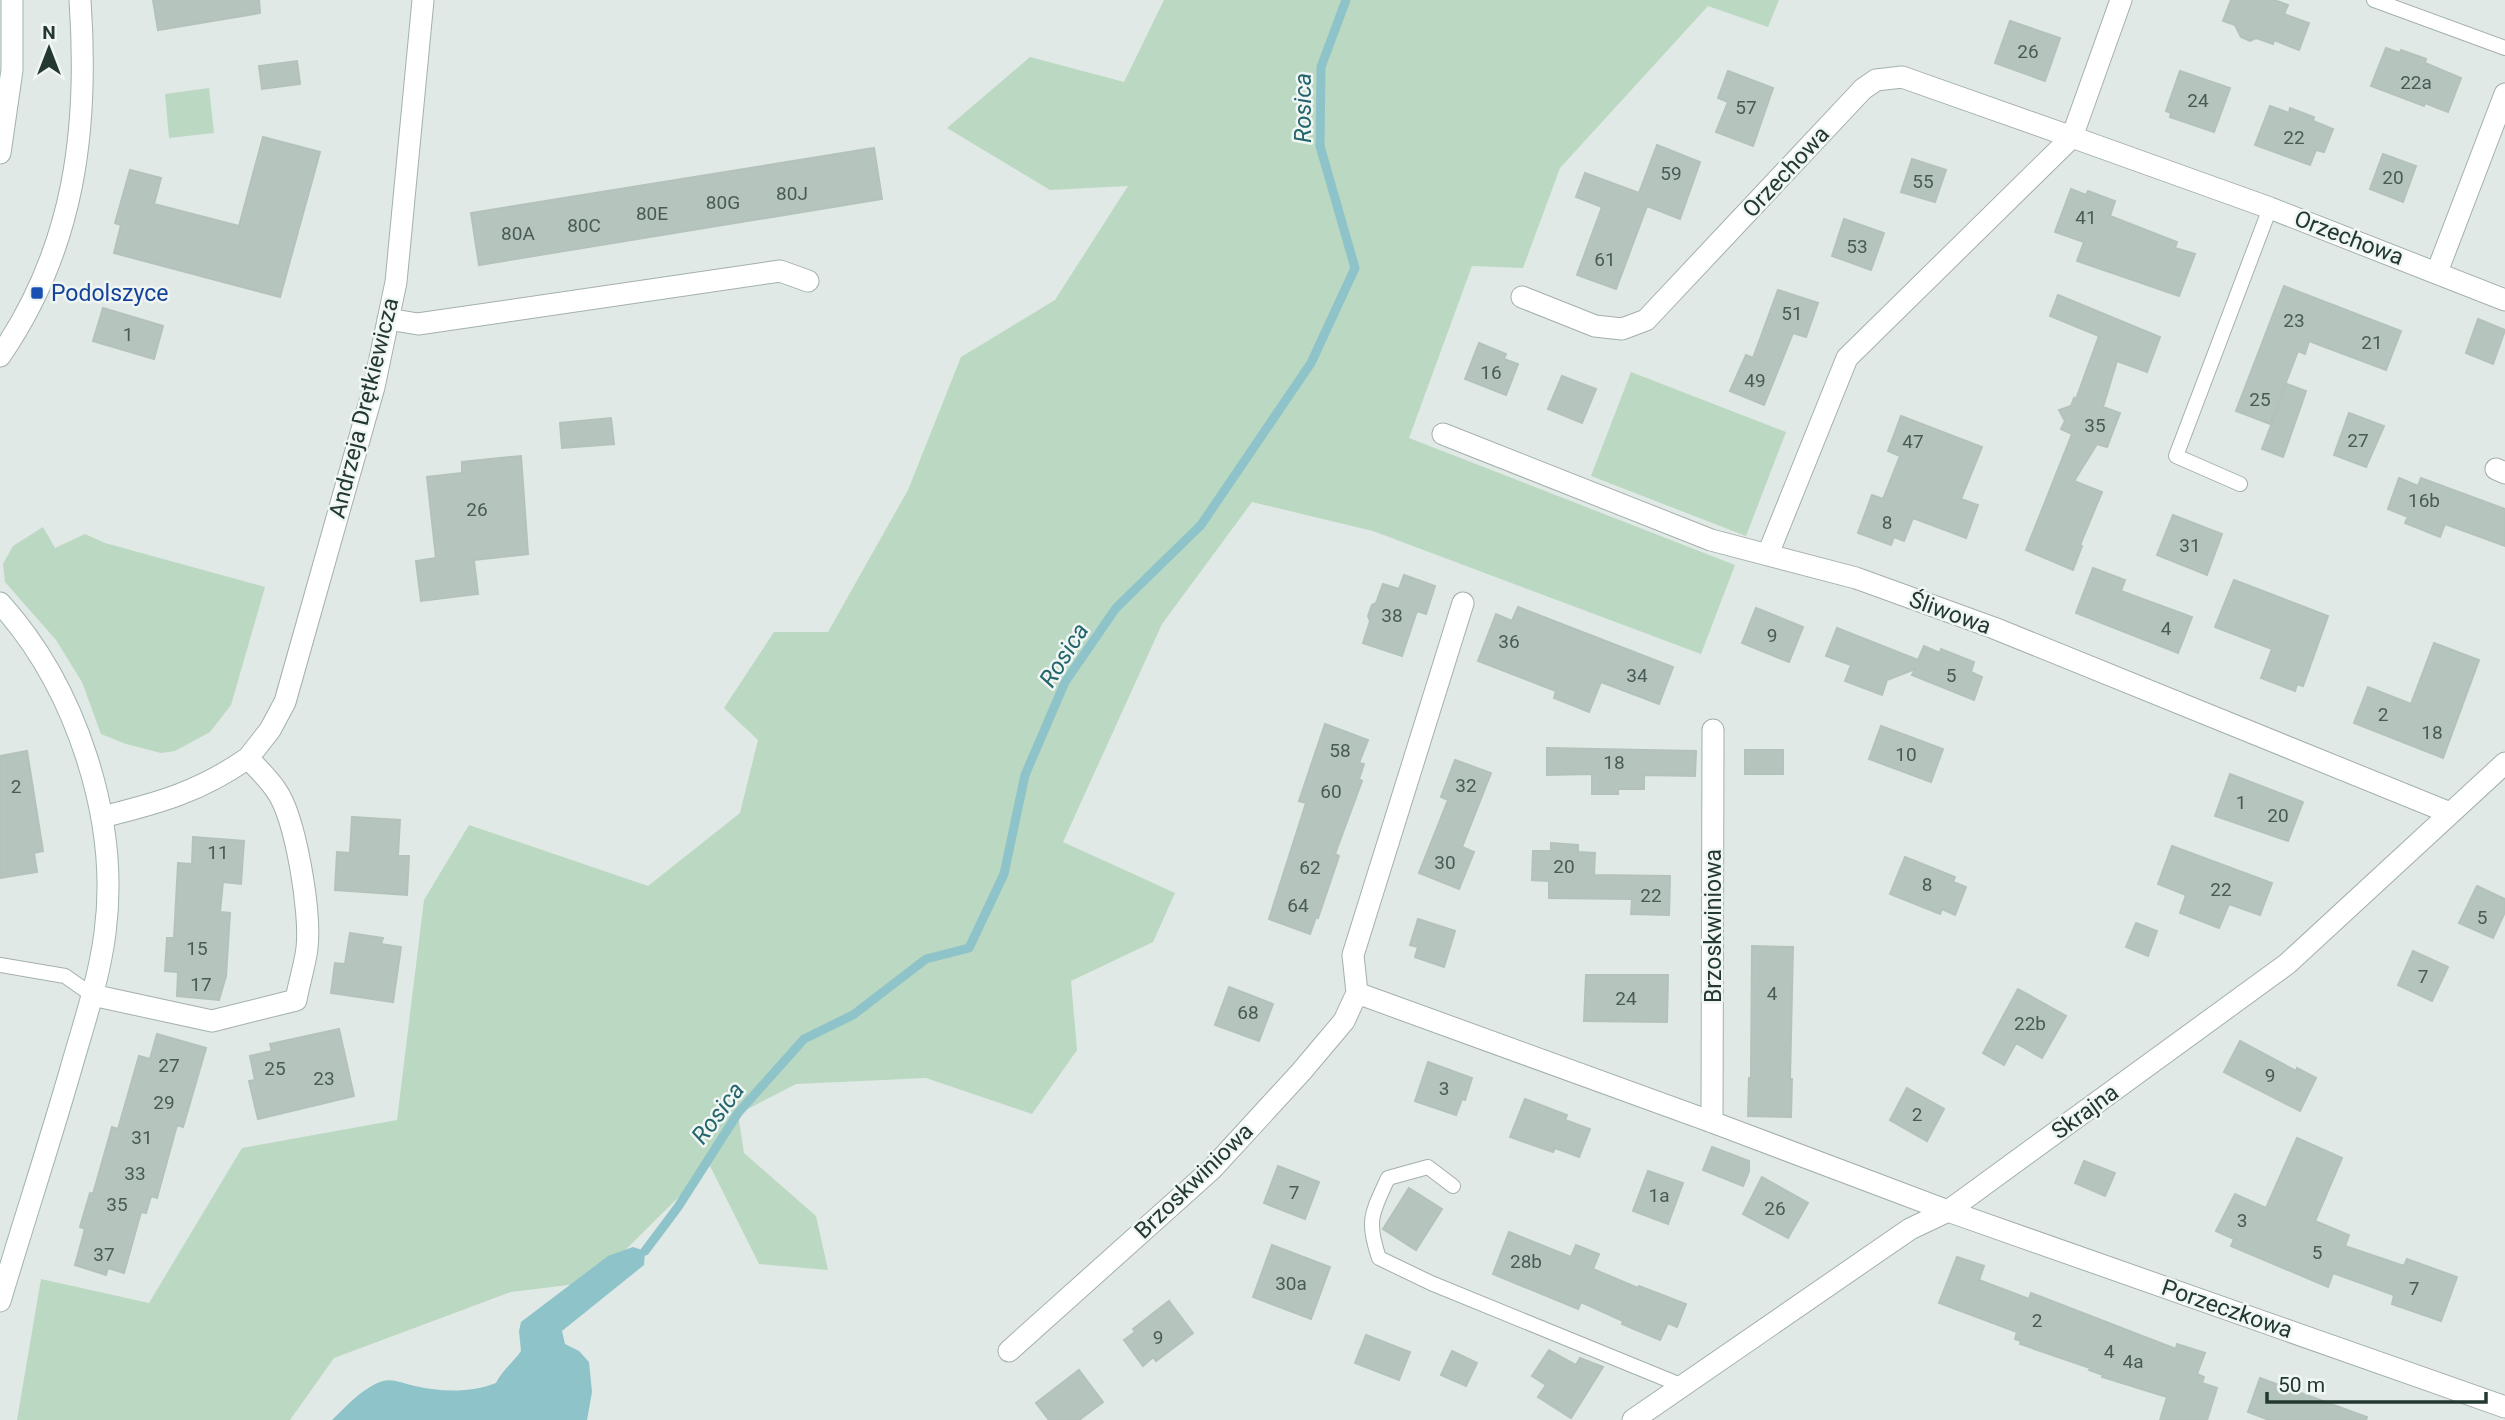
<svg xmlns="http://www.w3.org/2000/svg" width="2505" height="1420" font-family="Roboto,sans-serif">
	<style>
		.green { fill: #bbd8c2 }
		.water { fill: #8dc3c9 }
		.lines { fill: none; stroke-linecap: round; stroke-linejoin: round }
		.stream { stroke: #8dc3c9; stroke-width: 9 }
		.building { fill: #b6c4be; stroke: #b3c2bb; stroke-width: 2 }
		.lane-casing { stroke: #a4b0ab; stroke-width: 16 }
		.street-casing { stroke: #a4b0ab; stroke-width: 23 }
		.secondary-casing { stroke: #a1b4ac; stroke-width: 23 }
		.lane { stroke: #fff; stroke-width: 14 }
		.street { stroke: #fff; stroke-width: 21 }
		.secondary { stroke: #fff; stroke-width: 21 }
		.transit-dot { fill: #1a4fb4; stroke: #f0f6f3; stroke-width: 2.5 }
		.labels { text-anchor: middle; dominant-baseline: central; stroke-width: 5; stroke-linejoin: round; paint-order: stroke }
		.number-label { font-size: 19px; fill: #485b54 }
		.street-label { font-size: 23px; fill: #233831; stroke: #f0f6f3 }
		.transit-label { font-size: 23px; fill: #164399; stroke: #f0f6f3; text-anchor: start }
		.water-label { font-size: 24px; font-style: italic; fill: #23646d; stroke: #f0f6f3 }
	</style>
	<rect width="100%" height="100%" fill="#e0e9e5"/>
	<path class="green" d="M1164 0H1779L1768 27 1708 6 1560 168 1523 268 1472 266 1409 438 1735 565 1701 654 1373 531 1252 502 1162 624 1063 842 1175 893 1153 942 1071 981 1077 1050 1032 1114 926 1078 796 1084 738 1114 744 1153 816 1216 828 1270 759 1264 710 1166 593 1282 511 1292 334 1358 290 1420H17L41 1279 149 1303 242 1148 397 1120 424 900 469 825 648 886 740 813 758 740 724 708 774 632H828L908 490 961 357 1055 300 1128 186 1050 190 947 128 1030 57 1124 82Z
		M209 88 214 133 169 138 165 94Z
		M1631 372 1786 432 1746 536 1591 476Z
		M43 527 55 548 85 534 105 543 265 587 231 705 210 732 175 751 161 753 126 744 101 734 82 682 56 640 5 582 3 564 13 546Z"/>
	<path class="water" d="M633 1247 645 1251 644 1265 562 1331 565 1344 579 1351 589 1362 592 1392 587 1420H332C347 1406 363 1387 383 1381 393 1378 405 1384 415 1386 441 1392 471 1393 496 1383 502 1370 513 1363 521 1351L519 1331 521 1322 608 1256Z"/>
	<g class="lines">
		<path class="stream" d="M645 1251 678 1207 738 1113 804 1039 853 1015 926 959 969 948 1004 874 1025 775 1065 682 1116 608 1201 525 1311 363 1355 268 1320 146 1321 67 1346 0"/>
	</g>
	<path class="building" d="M153 0H259L260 13 158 30Z
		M2231 0H2274L2288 5 2284 14 2309 23 2299 50 2274 40 2273 44 2256 38 2250 41 2241 37 2235 25 2223 21Z
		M2010 21 2060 38 2045 81 1995 63Z
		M2386 48 2400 53 2401 50 2426 59 2425 63 2461 78 2448 112 2425 103 2424 106 2371 86Z
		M297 61 300 84 262 89 259 66Z
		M1728 71 1773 88 1753 146 1716 132 1728 102 1718 98Z
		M2180 71 2230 88 2214 132 2170 117 2171 113 2166 111Z
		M2270 106 2289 113 2290 108 2314 117 2313 121 2333 129 2324 152 2316 150 2310 165 2255 145Z
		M263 137 320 152 280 297 114 253 121 225 115 223 130 170 161 178 154 204 239 226Z
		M1657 145 1700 162 1680 219 1647 206 1616 289 1577 275 1602 207 1576 197 1585 173 1639 193Z
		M874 148 882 199 479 265 471 213Z
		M2383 154 2416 166 2403 202 2370 189Z
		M1912 159 1946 170 1935 202 1901 192Z
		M2071 189 2086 195 2088 191 2115 201 2110 216 2177 242 2175 248 2195 254 2179 296 2077 261 2084 242 2055 232Z
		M1844 219 1884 233 1871 270 1832 256Z
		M2284 286 2401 331 2386 370 2309 341 2305 354 2298 351 2270 424 2236 411Z
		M1778 290 1818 303 1806 337 1793 333 1764 405 1730 391 1746 355 1753 358Z
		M2058 295 2160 337 2147 372 2117 361 2103 407 2120 413 2107 447 2097 444 2074 481 2102 492 2080 545 2082 546 2073 570 2026 550 2072 434 2061 429 2065 421 2059 410 2071 406 2074 398 2076 399 2099 336 2050 316Z
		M103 308 163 326 154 359 93 341Z
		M2478 319 2505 330 2493 364 2466 353Z
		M1479 343 1506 354 1504 359 1518 364 1506 395 1465 379Z
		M1562 376 1596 389 1582 423 1548 409Z
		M2287 384 2306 391 2283 457 2262 449Z
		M2349 413 2384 426 2366 467 2334 455Z
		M1901 416 1982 447 1961 499 1978 505 1966 538 1913 518 1904 541 1894 537 1891 545 1858 533 1872 495 1883 499 1900 456 1888 451Z
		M611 418 614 444 562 448 560 423Z
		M521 456 528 554 474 560 478 594 421 601 416 561 436 558 427 477 462 473V462Z
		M2399 478 2418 486 2421 478 2505 509V546L2445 524 2440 537 2405 523 2408 517 2388 509Z
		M2173 515 2222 534 2207 575 2157 555Z
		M2093 568 2125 580 2121 591 2192 617 2178 653 2076 613Z
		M1404 575 1435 586 1426 614 1417 611 1402 656 1363 643 1370 621 1368 616 1372 605 1376 603 1383 584 1399 589Z
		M2234 580 2328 616 2303 686 2297 684 2295 691 2261 678 2272 649 2215 627Z
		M1518 607 1673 667 1659 704 1601 682 1589 712 1554 698 1556 691 1478 661 1496 614 1512 621Z
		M1756 608 1803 627 1789 662 1742 643Z
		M1837 628 1918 660 1924 646 1940 653 1941 649 1974 662 1971 672 1982 677 1974 700 1912 675 1915 669 1887 680 1882 695 1845 681 1851 665 1826 656Z
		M2434 643 2479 660 2443 758 2354 723 2368 687 2411 704Z
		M1325 724 1368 740 1359 763 1364 764 1359 779 1362 781 1335 854 1339 856 1318 918 1316 917 1310 934 1269 919 1306 803 1299 801Z
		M1881 726 1943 749 1931 782 1869 759Z
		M1547 748 1696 751 1695 776 1644 775V789H1618V794H1592V774L1547 775Z
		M1745 750H1783V774H1745Z
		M27 751 43 851 34 853 37 872 0 878V756Z
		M1455 760 1491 773 1462 847 1474 852 1459 889 1419 873 1448 800 1441 797Z
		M2230 774 2303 802 2288 841 2215 816Z
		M352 817 400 820 398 856H409L407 895 335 890 337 852 350 853Z
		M193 837 244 841 241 884 223 882 220 912 230 913 226 976 219 1000 177 996 178 972 165 971 167 938H174L178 863 192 864Z
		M1551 843 1578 845V852L1595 853 1594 875 1670 876 1669 915 1631 914 1632 899 1549 898V881L1532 880 1533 851H1551Z
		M2172 846 2272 883 2260 915 2229 904 2219 928 2180 913 2186 895 2158 884Z
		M1905 857 1955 877 1953 882 1966 887 1955 915 1942 909 1940 914 1890 894Z
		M2477 886 2505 899V912L2493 938 2459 923Z
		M1418 919 1455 931 1444 967 1415 957 1418 947 1410 945Z
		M2136 923 2157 931 2148 956 2126 947Z
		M350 933 383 938 381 944 401 947 393 1002 331 993 335 963 345 964Z
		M1752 946 1793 947 1790 1079H1792L1791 1117 1748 1116 1749 1078H1751Z
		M2413 951 2448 967 2432 1001 2398 985Z
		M1586 975H1668L1667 1022 1584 1021Z
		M1229 987 1273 1004 1259 1041 1215 1025Z
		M2018 989 2066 1016 2042 1058 2016 1043 2004 1065 1983 1053Z
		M339 1029 354 1096 258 1119 249 1081 255 1080 250 1056 272 1051 270 1044Z
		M157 1034 206 1048 183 1127 177 1125 157 1198 151 1196 146 1213 141 1212 124 1273 108 1268 106 1275 75 1265 85 1229 80 1227 90 1193 93 1194 112 1127 118 1129 139 1056 150 1059Z
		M2240 1041 2296 1071 2297 1068 2316 1078 2300 1111 2224 1072Z
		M1428 1062 1472 1078 1465 1100 1462 1099 1456 1115 1415 1101Z
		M1907 1088 1944 1109 1927 1141 1890 1120Z
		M1525 1099 1567 1115 1565 1120 1590 1129 1579 1157 1555 1148 1553 1152 1510 1137Z
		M2297 1138 2342 1158 2315 1221 2349 1235 2345 1246 2404 1266 2407 1259 2457 1277 2441 1321 2392 1304 2394 1295 2333 1273 2328 1287 2231 1246 2234 1239 2216 1231 2235 1194 2266 1208Z
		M1712 1147 1749 1161V1171L1743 1186 1703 1170Z
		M2084 1161 2115 1173 2105 1196 2075 1183Z
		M1278 1166 1319 1182 1305 1219 1264 1203Z
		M1648 1171 1683 1183 1668 1224 1633 1211Z
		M1762 1177 1808 1203 1788 1238 1743 1214Z
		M1409 1188 1442 1209 1416 1250 1383 1229Z
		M1509 1232 1571 1257 1576 1245 1599 1254 1593 1269 1638 1288 1639 1286 1686 1304 1677 1327 1668 1323 1660 1340 1622 1324 1623 1321 1581 1302 1578 1309 1493 1274Z
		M1272 1245 1330 1267 1311 1319 1253 1297Z
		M1957 1257 1984 1266 1979 1280 2029 1299 2031 1293 2176 1349 2177 1344 2205 1353 2197 1374 2204 1377 2202 1383 2217 1388 2207 1420H2160L2167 1397 2102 1377 2103 1375 2089 1370 2090 1368 2020 1344 2021 1341 2015 1339 2017 1332 1939 1303Z
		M1169 1301 1193 1333 1156 1361 1153 1357 1143 1366 1124 1340 1135 1332 1133 1329Z
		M1366 1335 1410 1352 1399 1380 1355 1363Z
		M1549 1350 1576 1365 1580 1358 1603 1367 1571 1418 1538 1397 1546 1385 1532 1376Z
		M1452 1351 1477 1363 1466 1386 1441 1375Z
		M1079 1370 1103 1402 1079 1420H1049L1036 1403Z
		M2260 1378 2367 1417 2366 1420H2269L2248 1412Z"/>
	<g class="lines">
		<g class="lane-casing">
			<path id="lane" d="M2374 0 2505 48
				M2240 484 2176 456 2270 208
				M0 965 65 976 92 995
				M1453 1186 1428 1167 1388 1178C1372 1213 1366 1220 1379 1258L1431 1283 1683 1386"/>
		</g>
		<g class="street-casing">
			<path id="street" d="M2437 272 2505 94
				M1522 297 1595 326 1622 329 1646 320 1863 89 1876 80 1902 77 2072 137 2121 0
				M388 319 418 324 780 271 808 281
				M0 356C75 247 89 129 80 0
				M1443 434 1711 540 1856 578 1994 628 2450 813
				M2496 469 2505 473
				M1768 554 1847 358 2072 137 2270 208 2505 300
				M248 758 270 730 285 702 374 387 396 282 423 0
				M1357 993 1353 955 1463 603
				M92 995 212 1021 296 1000C299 983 305 965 307 948 311 913 296 818 276 790 268 778 257 768 248 758 199 792 159 803 102 817
				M1712 1122 1713 730
				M1009 1351 1212 1169 1301 1072 1344 1021 1357 993 1712 1122 1948 1211 2505 1407
				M1633 1420 1910 1229 1948 1211 2287 964 2505 763"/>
		</g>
		<g class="secondary-casing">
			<path id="secondary" d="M0 153 12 70V0
				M0 603C76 687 120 820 105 933 99 980 83 1026 70 1072 48 1148 23 1224 0 1301"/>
		</g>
		<use href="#lane" class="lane"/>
		<use href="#street" class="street"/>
		<use href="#secondary" class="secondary"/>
	</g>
	<rect class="transit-dot" x="30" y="286" width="14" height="14" rx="3.5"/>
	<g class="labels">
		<g class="number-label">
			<text x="2028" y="51">26</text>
			<text x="2416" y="82">22a</text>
			<text x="2198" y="100">24</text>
			<text x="1746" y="107">57</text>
			<text x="2294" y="137">22</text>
			<text x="1671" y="173">59</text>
			<text x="2393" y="177">20</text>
			<text x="1923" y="181">55</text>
			<text x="792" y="193">80J</text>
			<text x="723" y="202">80G</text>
			<text x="652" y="213">80E</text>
			<text x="2086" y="217">41</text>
			<text x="584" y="225">80C</text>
			<text x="518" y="233">80A</text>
			<text x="1857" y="246">53</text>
			<text x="1605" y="259">61</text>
			<text x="1792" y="313">51</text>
			<text x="2294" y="320">23</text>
			<text x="128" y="334">1</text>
			<text x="2372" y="342">21</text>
			<text x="1491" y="372">16</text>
			<text x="1755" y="380">49</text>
			<text x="2260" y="399">25</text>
			<text x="2095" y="425">35</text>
			<text x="2358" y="440">27</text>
			<text x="1913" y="441">47</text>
			<text x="2424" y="500">16b</text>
			<text x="477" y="509">26</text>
			<text x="1887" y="522">8</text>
			<text x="2190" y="545">31</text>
			<text x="1392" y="615">38</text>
			<text x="2166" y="628">4</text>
			<text x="1772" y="635">9</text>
			<text x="1509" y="641">36</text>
			<text x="1637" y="675">34</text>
			<text x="1951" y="675">5</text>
			<text x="2383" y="714">2</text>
			<text x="2432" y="732">18</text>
			<text x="1340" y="750">58</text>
			<text x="1906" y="754">10</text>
			<text x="1614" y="762">18</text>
			<text x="1466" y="785">32</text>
			<text x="16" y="786">2</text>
			<text x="1331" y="791">60</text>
			<text x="2241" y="802">1</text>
			<text x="2278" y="815">20</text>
			<text x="218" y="852">11</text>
			<text x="1445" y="862">30</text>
			<text x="1564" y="866">20</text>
			<text x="1310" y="867">62</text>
			<text x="1927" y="884">8</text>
			<text x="2221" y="889">22</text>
			<text x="1651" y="895">22</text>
			<text x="1298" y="905">64</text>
			<text x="2482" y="917">5</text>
			<text x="197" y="948">15</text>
			<text x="2423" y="976">7</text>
			<text x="201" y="984">17</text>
			<text x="1772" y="993">4</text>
			<text x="1626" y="998">24</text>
			<text x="1248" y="1012">68</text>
			<text x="2030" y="1023">22b</text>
			<text x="169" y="1065">27</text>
			<text x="275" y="1068">25</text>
			<text x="2270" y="1075">9</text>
			<text x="324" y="1078">23</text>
			<text x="1444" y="1088">3</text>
			<text x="164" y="1102">29</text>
			<text x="1917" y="1114">2</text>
			<text x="142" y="1137">31</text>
			<text x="135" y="1173">33</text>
			<text x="1294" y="1192">7</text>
			<text x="1659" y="1195">1a</text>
			<text x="117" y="1204">35</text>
			<text x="1775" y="1208">26</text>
			<text x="2242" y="1220">3</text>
			<text x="2317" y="1252">5</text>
			<text x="104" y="1254">37</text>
			<text x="1526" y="1261">28b</text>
			<text x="1291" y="1283">30a</text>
			<text x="2414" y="1288">7</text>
			<text x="2037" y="1320">2</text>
			<text x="1158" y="1337">9</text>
			<text x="2109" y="1351">4</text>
			<text x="2133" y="1361">4a</text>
		</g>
		<g class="street-label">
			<text transform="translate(1786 172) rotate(-47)">Orzechowa</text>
			<text transform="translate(2349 238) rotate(21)">Orzechowa</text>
			<text transform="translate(364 408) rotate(-76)">Andrzeja Drętkiewicza</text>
			<text transform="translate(1950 613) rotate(20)">Śliwowa</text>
			<text transform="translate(1713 926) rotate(-90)">Brzoskwiniowa</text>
			<text transform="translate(2085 1112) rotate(-36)">Skrajna</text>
			<text transform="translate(1194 1181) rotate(-44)">Brzoskwiniowa</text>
			<text transform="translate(2227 1309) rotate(19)">Porzeczkowa</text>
		</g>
		<g class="transit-label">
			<text x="51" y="293">Podolszyce</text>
		</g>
		<g class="water-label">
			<text transform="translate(1303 108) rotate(-90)">Rosica</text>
			<text transform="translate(1064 655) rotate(-58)">Rosica</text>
			<text transform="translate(718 1113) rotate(-53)">Rosica</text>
		</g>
	</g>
	<g transform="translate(49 49)" stroke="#f0f6f3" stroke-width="5" paint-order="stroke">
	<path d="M0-5L12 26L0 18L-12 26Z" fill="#233831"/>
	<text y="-10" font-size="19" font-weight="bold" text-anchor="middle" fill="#233831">N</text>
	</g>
	<path d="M2267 1392v10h219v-10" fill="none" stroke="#233831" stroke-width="3.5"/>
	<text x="2278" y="1392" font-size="21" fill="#233831" stroke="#f0f6f3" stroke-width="5" paint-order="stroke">50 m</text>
</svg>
